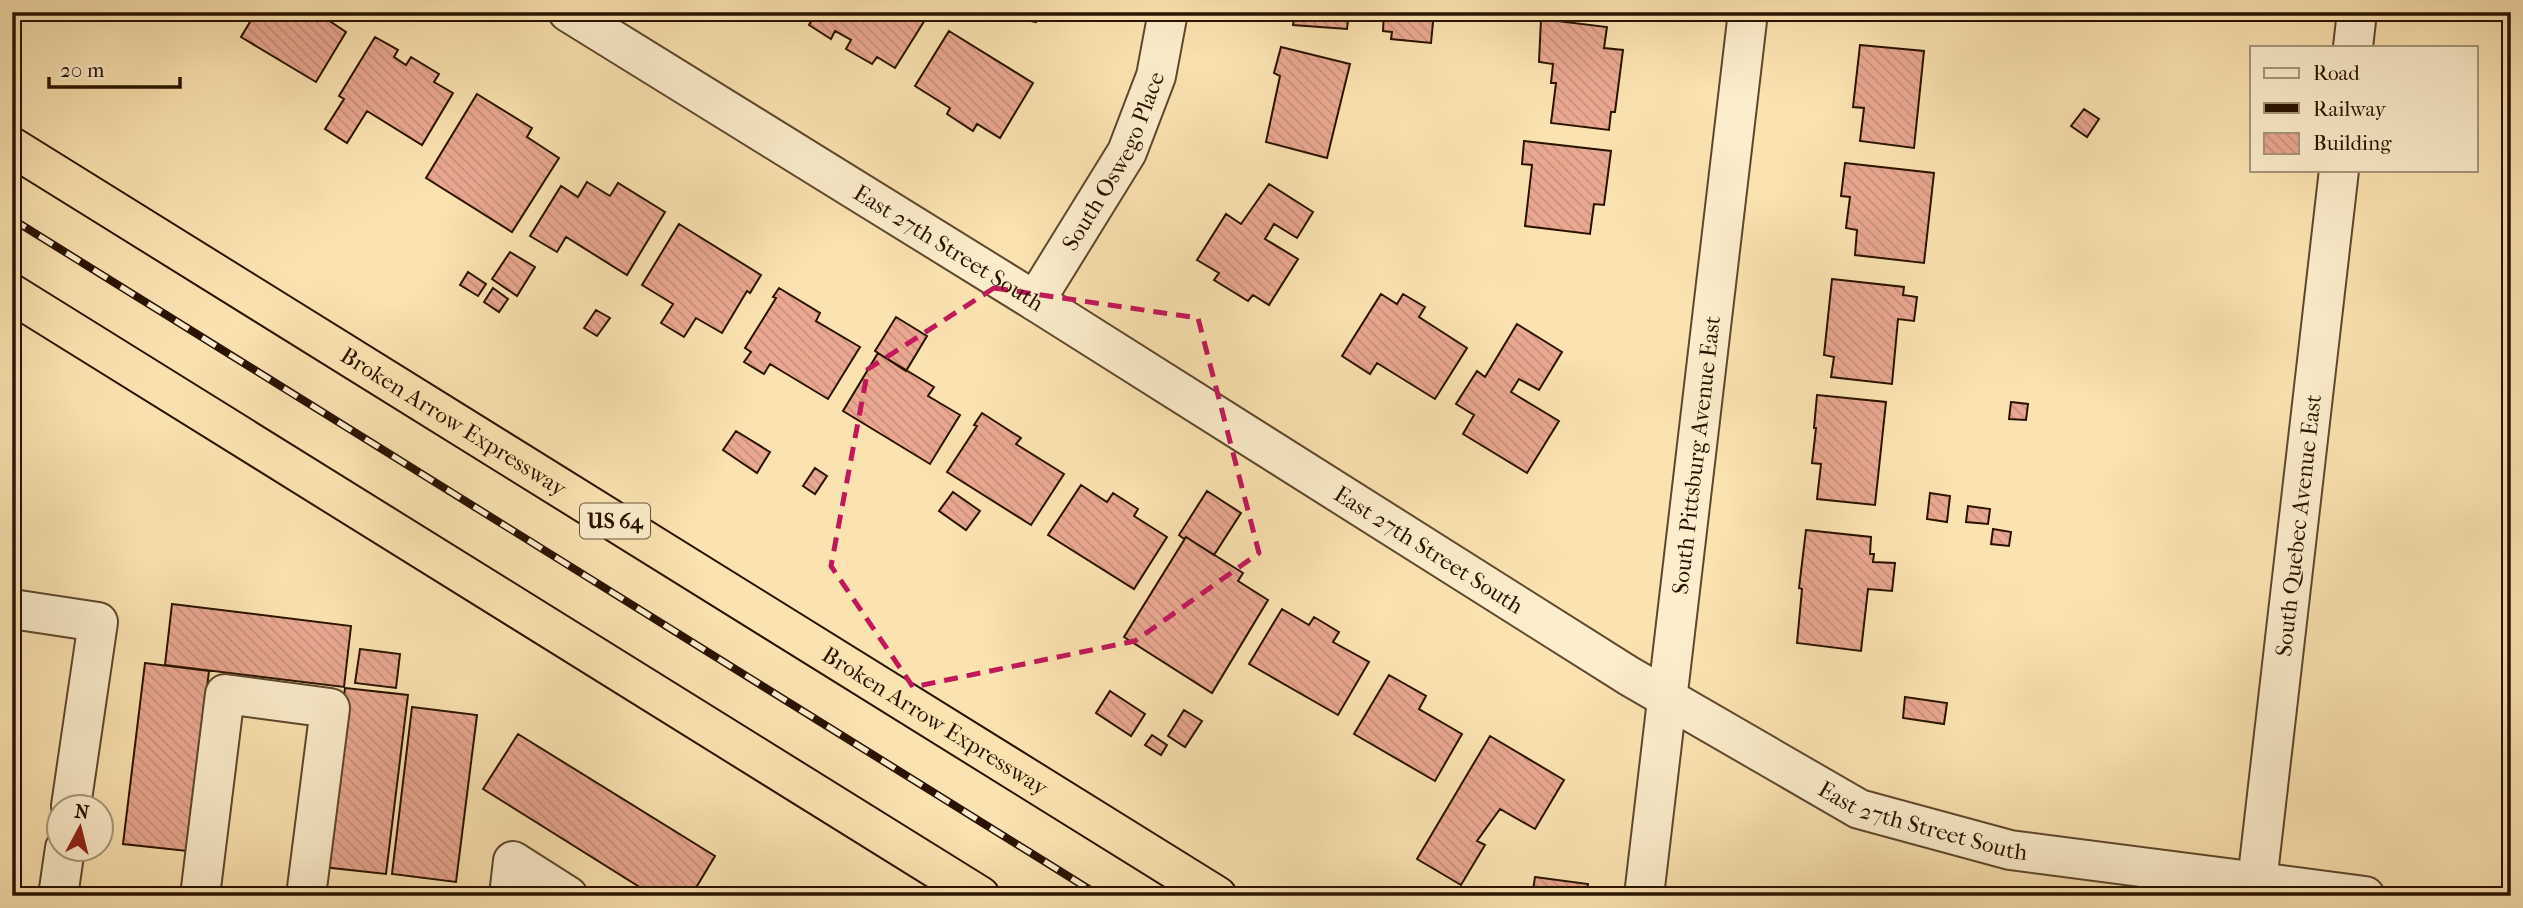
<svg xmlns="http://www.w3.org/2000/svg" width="2523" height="908" font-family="'IM FELL French Canon',serif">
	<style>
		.building { fill: url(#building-back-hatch); stroke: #291300; stroke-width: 2 }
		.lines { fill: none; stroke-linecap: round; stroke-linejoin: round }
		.minor-casing { stroke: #5e472c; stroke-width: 42 }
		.highway-casing { stroke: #291300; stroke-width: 42 }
		.minor { stroke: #fcedcc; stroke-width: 38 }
		.highway { stroke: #fbe3b1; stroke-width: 38 }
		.rail-casing { stroke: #291300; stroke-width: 8 }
		.rail { stroke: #fcedcc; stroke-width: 5; stroke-dasharray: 16; stroke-linecap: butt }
		.marked { fill: none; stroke: #c2185b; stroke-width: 5; stroke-dasharray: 14 9; stroke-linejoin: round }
		.labels { text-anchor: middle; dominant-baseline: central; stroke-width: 7; stroke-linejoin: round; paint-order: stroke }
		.shield { fill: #fcedcc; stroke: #68543d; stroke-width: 2 }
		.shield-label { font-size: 21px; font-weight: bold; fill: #291300 }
		.street-label { font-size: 23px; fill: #291300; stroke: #fcedcc }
	</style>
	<defs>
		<pattern id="building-back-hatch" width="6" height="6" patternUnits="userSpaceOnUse" patternTransform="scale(1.75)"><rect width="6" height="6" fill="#eaa891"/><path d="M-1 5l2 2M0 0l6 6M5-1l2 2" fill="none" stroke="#c9907b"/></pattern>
	</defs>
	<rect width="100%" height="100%" fill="#fbe3b1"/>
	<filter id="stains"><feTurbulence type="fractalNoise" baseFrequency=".00286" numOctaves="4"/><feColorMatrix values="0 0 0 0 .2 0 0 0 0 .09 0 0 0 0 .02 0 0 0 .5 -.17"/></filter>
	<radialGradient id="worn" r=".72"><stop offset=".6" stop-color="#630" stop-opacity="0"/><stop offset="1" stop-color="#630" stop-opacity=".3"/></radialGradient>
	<path class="building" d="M256 12H316L346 32 316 82 241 37Z
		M816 12H923L928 15 895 68 877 57 872 64 846 49 851 40 835 31 831 39 809 25Z
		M987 12H1037L1036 22Z
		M1295 12H1349L1347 29 1293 25Z
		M1394 12H1434L1431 43 1391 39 1392 32 1383 31 1384 13Z
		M1872 12H1933L1932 18Z
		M1541 19 1607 27 1604 48 1623 50 1615 112H1611L1609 130 1551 123 1556 83H1551L1553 64 1539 62Z
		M949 31 1033 83 1000 138 977 124 973 131 947 114 950 108 915 86Z
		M375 37 398 50 394 57 406 65 411 57 439 74 434 82 453 93 422 145 367 111 347 143 325 129 344 99 339 96Z
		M1860 45 1924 51 1914 148 1860 141 1864 108 1853 107Z
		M1281 47 1350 64 1327 158 1266 142 1280 76 1274 73Z
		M477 94 532 128 527 137 559 158 512 232 426 178Z
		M2084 109 2099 119 2087 137 2071 126Z
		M1524 141 1611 151 1604 205 1594 204 1590 234 1525 226 1532 165 1522 164Z
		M1845 163 1934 173 1924 263 1855 255 1857 230 1846 228 1850 197 1841 196Z
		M587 182 610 196 618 183 665 212 627 275 566 237 557 252 530 236 561 186 578 197Z
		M1269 184 1313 212 1297 238 1274 224 1265 239 1298 259 1269 305 1253 295 1248 301 1214 280 1219 273 1197 260 1226 214 1241 224Z
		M679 224 761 275 750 293 747 291 722 333 696 318 684 337 661 323 673 304 642 285Z
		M510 252 535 267 517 296 492 279Z
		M468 272 486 284 478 296 460 285Z
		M1832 279 1904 287 1903 295 1917 297 1914 321 1898 319 1892 384 1831 377 1834 357 1824 355Z
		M493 288 508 299 499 312 484 302Z
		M779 288 820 313 816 321 860 347 828 399 770 364 764 374 744 362 751 352 745 348 776 298 773 297Z
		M1381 294 1397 304 1403 294 1425 307 1419 317 1467 348 1435 399 1377 363 1370 374 1342 356Z
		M596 310 610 318 597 336 584 328Z
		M896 317 927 336 906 371 875 351Z
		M1517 324 1562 352 1539 390 1519 379 1511 392 1559 421 1527 473 1463 434 1474 415 1456 404 1477 371 1485 377Z
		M878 353 934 387 928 396 960 415 930 464 843 411Z
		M1817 395 1886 402 1875 505 1817 499 1821 464 1812 463 1816 428H1814Z
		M2011 402 2028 404 2026 420 2009 419Z
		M982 413 1021 438 1016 444 1064 474 1031 525 947 472 977 426 974 425Z
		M736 431 770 452 757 473 723 450Z
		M815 468 827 476 815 494 803 486Z
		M1081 485 1107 502 1113 493 1138 509 1134 516 1167 537 1134 589 1048 535Z
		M1207 491 1241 513 1214 555 1186 537 1184 539 1179 535Z
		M953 492 980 511 966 530 939 511Z
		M1930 493 1950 496 1947 522 1927 519Z
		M1968 506 1990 509 1988 524 1966 522Z
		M1993 529 2011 532 2009 546 1991 544Z
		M1806 530 1871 537 1870 554H1874L1873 562 1895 563 1892 591 1868 589 1861 651 1797 643 1802 589 1799 588Z
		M1186 537 1243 573 1238 581 1268 600 1212 693 1124 637Z
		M172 604 351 626 344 687 165 665Z
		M1282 609 1309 625 1314 617 1339 632 1333 642 1369 662 1338 715 1249 664Z
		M360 649 400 654 396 688 355 683Z
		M145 663 209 671 187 851 123 844Z
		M1389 675 1426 696 1419 709 1462 734 1435 781 1354 734Z
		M345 688 408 695 386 874 323 867Z
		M1110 691 1145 714 1131 736 1096 713Z
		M1905 697 1947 703 1944 724 1903 718Z
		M412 707 477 715 456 882 392 874Z
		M1184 710 1202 721 1185 747 1168 736Z
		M518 734 715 856 691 896H654L483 789Z
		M1152 735 1167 745 1161 755 1145 745Z
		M1490 736 1564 780 1535 829 1500 809 1477 841 1485 845 1461 885 1417 859Z
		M1535 877 1588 884 1586 896H1532Z"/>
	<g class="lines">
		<g class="minor-casing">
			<g id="minor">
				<path id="s1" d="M568 12 1035 301 1629 676 1859 809 2010 850 2365 896"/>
				<path d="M2353 47 2357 12"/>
				<path id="s2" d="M1035 301 1127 152 1156 76 1168 12"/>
				<path d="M12 609 98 622 71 806"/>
				<path id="s3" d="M2257 882 2339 170"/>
				<path d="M58 896 65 848"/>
				<path d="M200 896 225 694 330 708 306 896"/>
				<path d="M509 896 513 861 568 896"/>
				<path id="s4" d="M1644 896 1748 12"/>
			</g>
		</g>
		<g class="highway-casing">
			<g id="highway">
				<path id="s5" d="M12 147 1217 896"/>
				<path d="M12 294 980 896"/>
			</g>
		</g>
		<use href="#minor" class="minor"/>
		<use href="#highway" class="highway"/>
		<g class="rail-casing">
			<path id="rail" d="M12 219 1100 896"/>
		</g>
		<use href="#rail" class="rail"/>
	</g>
	<path class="marked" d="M994 288 1198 318 1259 553 1135 641 913 687 831 566 868 369Z"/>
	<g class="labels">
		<rect class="shield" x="580" y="503.5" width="70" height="35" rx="5"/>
		<g class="shield-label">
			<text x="615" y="521">US 64</text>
		</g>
		<g class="street-label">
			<text stroke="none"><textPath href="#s2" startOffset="161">South Oswego Place</textPath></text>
			<text stroke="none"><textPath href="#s1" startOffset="448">East 27th Street South</textPath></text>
			<text stroke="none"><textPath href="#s5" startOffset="520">Broken Arrow Expressway</textPath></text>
			<text stroke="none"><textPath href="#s4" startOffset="444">South Pittsburg Avenue East</textPath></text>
			<text stroke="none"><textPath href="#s3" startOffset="359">South Quebec Avenue East</textPath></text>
			<text stroke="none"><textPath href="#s1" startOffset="1015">East 27th Street South</textPath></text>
			<text stroke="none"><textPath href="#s5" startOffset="1087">Broken Arrow Expressway</textPath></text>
			<text stroke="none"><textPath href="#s1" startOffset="1582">East 27th Street South</textPath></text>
		</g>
	</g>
	<rect width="2523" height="908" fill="none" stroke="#fbe3b1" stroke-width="42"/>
	<rect x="14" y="14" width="2495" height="880" fill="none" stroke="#291300" stroke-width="3.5"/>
	<rect x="21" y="21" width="2481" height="866" fill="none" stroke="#291300" stroke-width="2"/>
	<rect x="2250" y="46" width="228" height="126" fill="#fcedcc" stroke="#a8967a" stroke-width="2"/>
	<rect x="2264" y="68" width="35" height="10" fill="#fcedcc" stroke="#a8967a" stroke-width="2"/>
	<text x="2313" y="80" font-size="21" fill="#291300">Road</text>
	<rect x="2264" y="103" width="35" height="10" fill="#291300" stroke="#a8967a" stroke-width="2"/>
	<text x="2313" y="116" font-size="21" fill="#291300">Railway</text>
	<rect x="2264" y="133" width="35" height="21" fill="url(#building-back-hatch)" stroke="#a8967a" stroke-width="2"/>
	<text x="2313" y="150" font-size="21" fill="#291300">Building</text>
	<g transform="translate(80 828) rotate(7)"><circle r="33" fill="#fcedcc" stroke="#a8967a" stroke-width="2"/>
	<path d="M0-5L12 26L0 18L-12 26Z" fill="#8f2418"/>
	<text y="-10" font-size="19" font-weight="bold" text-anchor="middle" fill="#291300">N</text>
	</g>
	<path d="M49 77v10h131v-10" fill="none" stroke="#291300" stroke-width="3.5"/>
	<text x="60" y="77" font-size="21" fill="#291300" stroke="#fcedcc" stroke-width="5" paint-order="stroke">20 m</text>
	<rect width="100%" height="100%" filter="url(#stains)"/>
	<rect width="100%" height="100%" fill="url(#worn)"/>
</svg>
